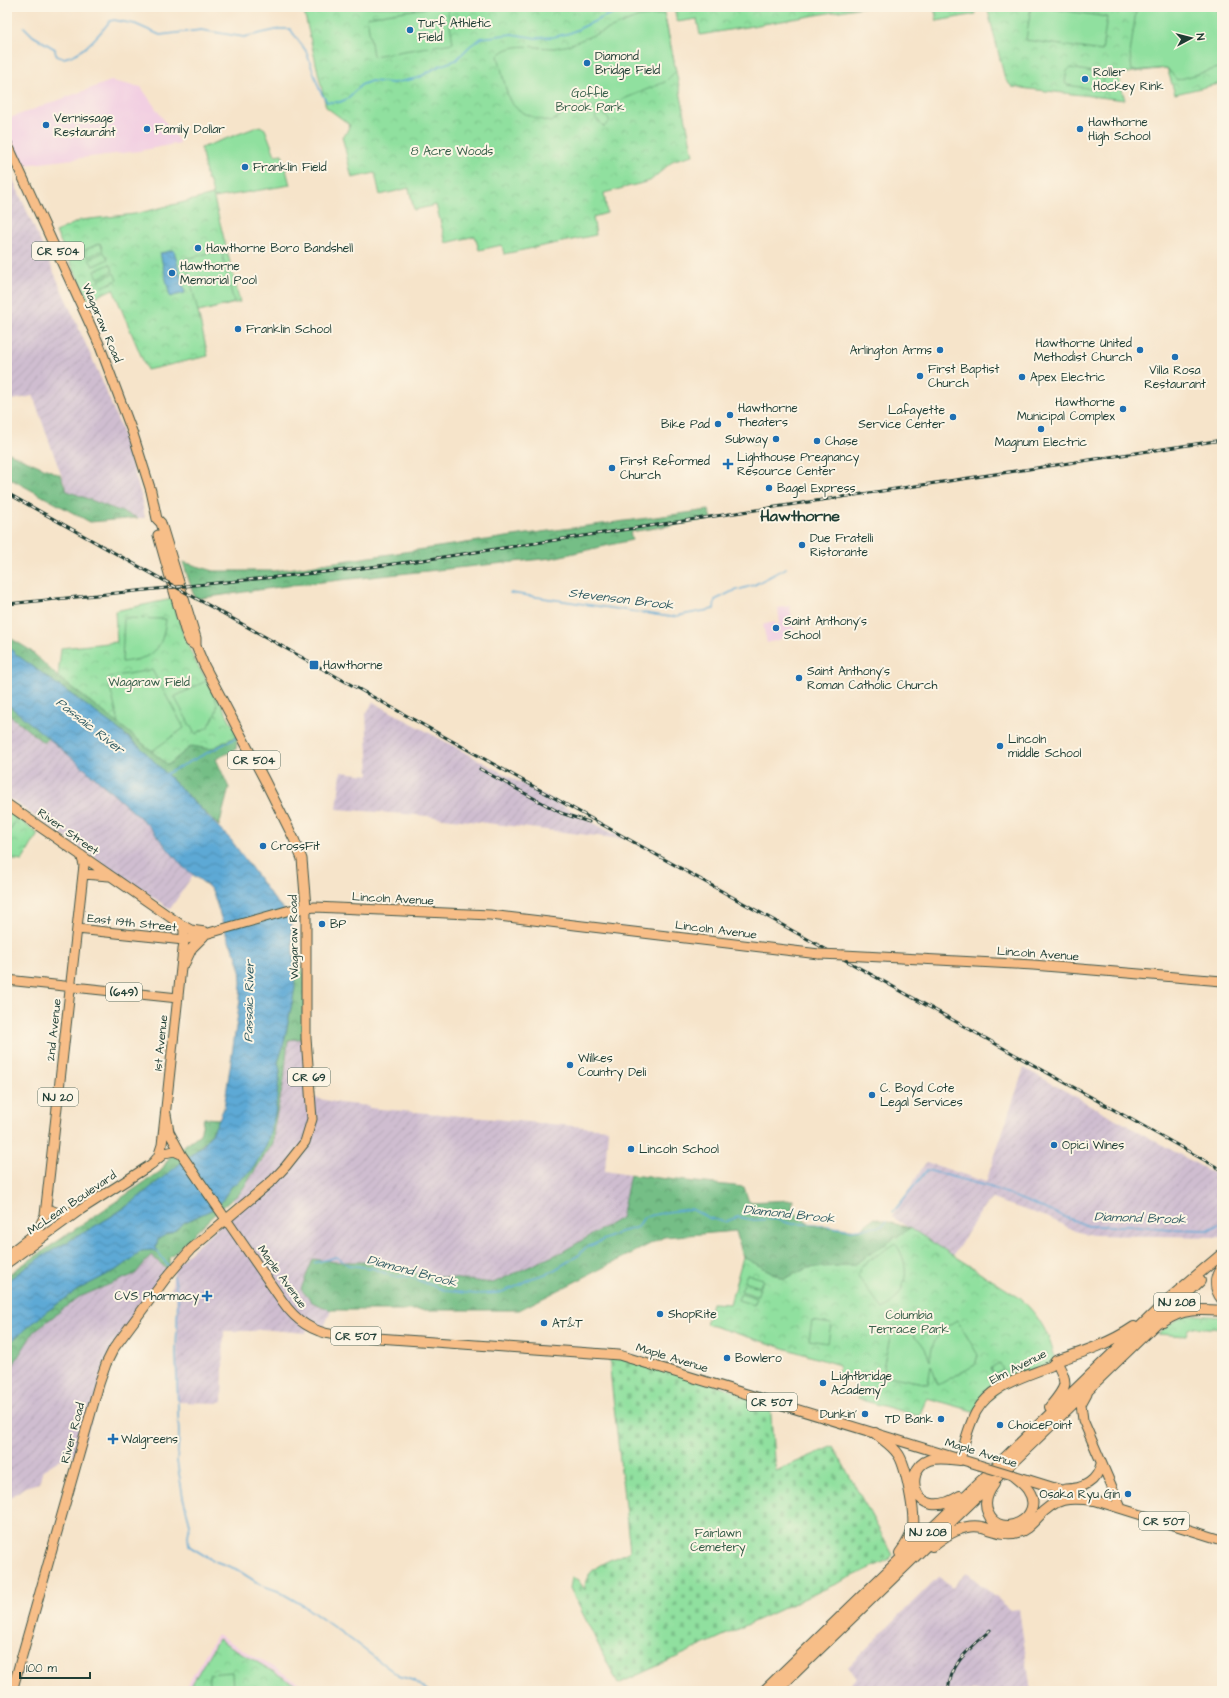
<svg xmlns="http://www.w3.org/2000/svg" width="1229" height="1698" font-family="'Architects Daughter',sans-serif">
	<style>
		.built { fill: #f2cfe2 }
		.industrial { fill: url(#industrial-furrows) }
		.forest { fill: url(#forest-crowns); stroke: #4a7e5d }
		.cemetery { fill: url(#cemetery-stones); stroke: #588e6a }
		.park { fill: url(#park-crowns); stroke: #588e6a }
		.garden { fill: #90e09f; stroke: #588e6a }
		.water { fill: url(#water-waves); stroke: #3e7384 }
		.lines { fill: none; stroke-linecap: round; stroke-linejoin: round }
		.stream { stroke: #5da9d5; stroke-width: 1.5 }
		.major-casing { stroke: #3f564a; stroke-width: 11 }
		.highway-casing { stroke: #3f564a; stroke-width: 12 }
		.major { stroke: #f7be88; stroke-width: 9 }
		.highway { stroke: #f7be88; stroke-width: 10 }
		.rail-casing { stroke: #1f3d34; stroke-width: 3 }
		.rail { stroke: #fcf5e5; stroke-width: 1.5; stroke-dasharray: 4.5; stroke-linecap: butt }
		.major-bridge-casing { stroke: #3f564a; stroke-width: 11; stroke-linecap: butt }
		.major-bridge { stroke: #f7be88; stroke-width: 9 }
		.poi-dot { fill: #1f6fb2; stroke: #fcf5e5; stroke-width: 1.5 }
		.labels { text-anchor: middle; dominant-baseline: central; stroke-width: 4; stroke-linejoin: round; paint-order: stroke }
		.shield { fill: #fcf5e5; stroke: #617469; stroke-width: 1 }
		.shield-label { font-size: 11px; font-weight: bold; fill: #1f3d34 }
		.poi-label { font-size: 12px; fill: #1f3d34; stroke: #fcf5e5; text-anchor: start }
		.park-label { font-size: 12px; fill: #365e49; stroke: #fcf5e5 }
		.street-label { font-size: 12px; fill: #1f3d34; stroke: #fcf5e5 }
		.water-label { font-size: 13px; font-style: italic; fill: #325d64; stroke: #fcf5e5 }
		.district-label { font-size: 16px; font-weight: bold; fill: #1f3d34; stroke: #fcf5e5 }
	</style>
	<defs>
		<pattern id="industrial-furrows" width="10" height="10" patternUnits="userSpaceOnUse"><rect width="10" height="10" fill="#cfbdd0"/><path d="M-1 1l2-2M0 10L10 0M9 11l2-2" fill="none" stroke="#b1a3b3"/></pattern>
		<pattern id="forest-crowns" width="20" height="18" patternUnits="userSpaceOnUse"><rect width="20" height="18" fill="#74be86"/><path d="M2 6a3 3 0 1 1 6 0M12 15a3 3 0 1 1 6 0" fill="none" stroke="#5f9c6e"/></pattern>
		<pattern id="cemetery-stones" width="16" height="16" patternUnits="userSpaceOnUse"><rect width="16" height="16" fill="#90e09f"/><path d="M2 7V4a2 2 0 0 1 4 0v3zM10 15v-3a2 2 0 0 1 4 0v3z" fill="#7cc18a"/></pattern>
		<pattern id="park-crowns" width="20" height="18" patternUnits="userSpaceOnUse"><rect width="20" height="18" fill="#90e09f"/><path d="M2 6a3 3 0 1 1 6 0M12 15a3 3 0 1 1 6 0" fill="none" stroke="#7cc18a"/></pattern>
		<pattern id="water-waves" width="16" height="10" patternUnits="userSpaceOnUse"><rect width="16" height="10" fill="#5da9d5"/><path d="M0 5q4-4 8 0t8 0" fill="none" stroke="#4c8bae"/></pattern>
	</defs>
	<rect width="100%" height="100%" fill="#fcf5e5"/>
	<filter id="ink" filterUnits="userSpaceOnUse"><feTurbulence type="fractalNoise" baseFrequency=".025" numOctaves="2"/><feDisplacementMap in="SourceGraphic" scale="8" xChannelSelector="R" yChannelSelector="G"/><feConvolveMatrix kernelMatrix="1 2 1 2 8 2 1 2 1" color-interpolation-filters="sRGB"/></filter>
	<filter id="wash" filterUnits="userSpaceOnUse"><feTurbulence type="fractalNoise" baseFrequency=".012" numOctaves="4" result="noise"/><feDisplacementMap in="SourceGraphic" scale="16" xChannelSelector="R" yChannelSelector="G"/><feGaussianBlur stdDeviation="0.9" result="paint"/><feColorMatrix in="noise" values="0 0 0 0 0 0 0 0 0 0 0 0 0 0 0 0 0 1.4 0 .05"/><feComposite in="paint" operator="in"/></filter>
	<g filter="url(#wash)">
		<rect width="100%" height="100%" fill="#f6e4ca"/>
		<path class="built" d="M111 81 141 87 180 143 139 151 24 165 7 135V119Z
			M790 606 795 635 767 643 763 625 774 621 775 624H780L778 608Z
			M217 1634 313 1691H184Z"/>
		<path class="industrial" d="M7 166 102 381 121 429 141 495 145 518H138L67 491 33 396 7 401Z
			M373 702 623 839 418 815 337 809 341 772 369 775 366 714Z
			M7 713 44 743 49 738 77 762 147 824 183 867 193 875 170 909 7 797Z
			M306 1038 311 1097 339 1103 369 1106V1108L608 1129 605 1171 630 1175 621 1218 562 1252 493 1283 424 1275 366 1262H335L314 1259 312 1302 331 1310 322 1332 307 1329 306 1333 260 1329 254 1331H224L222 1403 177 1402 178 1322 176 1296 171 1290 175 1266 239 1208 233 1199 240 1193 273 1143 274 1127 284 1079 288 1039Z
			M1024 1068 1222 1178V1237L1092 1235 1075 1231 1049 1218 992 1199 985 1205 953 1256 892 1217 926 1162 986 1182Z
			M151 1255 170 1272 114 1348 79 1458 69 1454 43 1470 39 1483 25 1487 7 1500V1369L13 1365 34 1331 79 1297 135 1274Z
			M967 1573 1011 1610 1019 1609 1031 1691H843L857 1677 848 1667 939 1576 952 1587Z"/>
		<path class="forest" d="M7 452 60 475 67 491 138 518 90 522 7 477Z
			M709 510 711 519 630 532 632 540 552 558 293 585 195 599 183 562 214 571H274L541 532Z
			M7 636 30 650 58 677 128 731 168 765 191 746 211 749 238 735 236 749 216 759 229 788 219 826 129 737 20 658 7 645Z
			M7 704 49 738 44 743 7 713Z
			M292 957H296L306 976V1038L288 1040 284 1079 274 1127 273 1143 240 1193 219 1210 169 1258 170 1272 151 1255 135 1274 79 1297 34 1331 13 1365 7 1369V1345L46 1312 79 1289 104 1276 136 1256 141 1251 146 1250 158 1251 156 1248 158 1239 175 1230 183 1223 211 1210 219 1204 231 1187 252 1170 266 1146 275 1114 280 1071 278 1062 283 1047 293 998 294 978Z
			M204 1118 220 1119C208 1143 189 1157 169 1174 150 1189 131 1204 110 1217 76 1239 40 1257 7 1281V1276L12 1272 161 1171 170 1156 200 1134Z
			M630 1175 744 1187 749 1202 793 1200 792 1211 812 1225 859 1230 874 1218 910 1228 853 1265 808 1268 784 1279 743 1257 736 1231 664 1237 519 1310H331L312 1302 301 1289 313 1259 335 1262H366L424 1275 493 1283 562 1252 621 1218Z"/>
		<path class="cemetery" d="M610 1353 770 1401 774 1460 776 1471 833 1446 893 1555 888 1560 618 1684 570 1588 572 1577 578 1580 585 1590C583 1566 613 1560 630 1551L610 1370Z"/>
		<path class="park" d="M303 7H663L693 155 674 160 650 181 604 193 607 213 593 217 596 235 504 254 502 245 479 250 475 236 446 243 436 205 414 210 409 188 380 195 375 173 352 178 342 136 345 135 350 125 326 107Z
			M674 7H863L700 35 697 19 677 22Z
			M934 7H974L976 14 937 21Z
			M987 7H1222V83L1175 94 1167 68 1118 74 1125 100 1012 87 1005 79Z
			M213 195 240 302 198 312 208 356 147 370 113 289 88 300 56 232 81 220 135 214Z
			M759 435 761 442 753 444 752 436Z
			M172 599 183 633 195 661 216 694 238 735 211 749 191 746 168 765 128 731 58 677 61 648 117 642 115 611Z
			M17 817 38 834 22 861 7 859V837Z
			M910 1228 1020 1298C1042 1319 1048 1333 1056 1361L1009 1383 976 1412 927 1398 919 1416 858 1399 860 1391 852 1381 837 1377 839 1365 706 1324 712 1303 730 1304 743 1257 784 1279 808 1268 853 1265Z
			M1185 1314 1222 1317V1329L1193 1327 1188 1329 1186 1336 1157 1334Z
			M218 1639 306 1691H188Z"/>
		<path class="garden" d="M432 7H447L453 43 373 56 367 17Z
			M1031 7H1040L1107 17 1102 51 1026 40Z
			M1139 7H1216L1222 27V67L1177 80 1167 68 1132 71 1130 54 1136 11Z
			M664 14 676 71 665 82 604 107H573L551 122C539 120 517 113 510 101 506 93 501 66 498 56 511 41 536 48 553 48 557 48 561 46 566 46L639 17Z
			M1070 68 1104 74 1103 87 1100 90 1067 85 1065 82 1067 71Z
			M601 111 610 121 604 127 595 117Z
			M260 126 265 129 275 155 282 154 290 185 214 198 209 179H207L201 148Z
			M100 243 103 250 88 257 85 250Z
			M221 250 234 303 198 312 185 259Z
			M104 252 108 259 93 266 89 259Z
			M110 264 113 271 98 278 95 271Z
			M114 273 117 280 102 287 99 280Z
			M124 618 166 619C162 651 154 658 122 662Z
			M152 670 184 728 152 751 119 724 108 679 109 677Z
			M206 681C218 701 222 706 208 727L195 734 175 698 176 696Z
			M7 811 17 817 7 837Z
			M895 1243C912 1266 908 1294 883 1309L858 1277 860 1267Z
			M747 1274 763 1279 760 1286 744 1281Z
			M744 1284 760 1288 757 1296 741 1291Z
			M741 1293 757 1298 754 1305 738 1300Z
			M957 1320 978 1355 975 1365 938 1385 931 1365 928 1384 888 1376 883 1367 893 1326C912 1330 925 1342 930 1361 931 1342 940 1329 957 1320Z
			M812 1321 831 1324 828 1343 809 1340Z
			M1000 1364 1003 1370 994 1375 991 1368Z
			M232 1672 233 1691H211L209 1674Z"/>
		<path class="water" d="M174 250 185 293 170 297 160 253Z
			M7 645 17 655 113 725 142 749 231 840 274 899 287 913 291 921 295 988 283 1047 278 1062 280 1071 275 1114 266 1146 252 1170 231 1187 219 1205 211 1210 183 1223 175 1230 158 1239 156 1248 158 1252 152 1250 141 1251 136 1256 120 1268 79 1289 46 1312 7 1345V1281L41 1257 109 1218 129 1205 203 1145 213 1132 224 1108 240 1000 241 983 240 967 237 957 227 937 213 892 208 886 183 867 147 824 77 762 7 704Z"/>
		<g class="lines">
			<path class="stream" d="M24 27 33 36 55 49C55 67 78 53 86 47 95 39 103 30 110 21L114 20 135 24 160 35 201 30 244 37 280 29H290L306 51 320 91 327 102H340L347 99 361 85 371 81 393 83 418 78 439 66 456 60 470 46 481 38 512 34 536 38 553 37 570 33 608 15 655 7
				M510 593 671 617 714 609 715 600 731 592 754 585 786 568
				M166 774 238 737
				M893 1212 927 1170 990 1187 1088 1226H1138L1171 1229 1208 1230 1222 1223
				M158 1252 170 1269
				M314 1263 336 1257 348 1265 372 1268 395 1277 407 1276 447 1291 476 1294 499 1293 515 1287 532 1278 549 1273 579 1255 585 1248 599 1242 620 1232 638 1227 644 1217 667 1212 691 1209 709 1218 724 1222 738 1217 754 1220 775 1219 792 1224H814L851 1230 882 1226 886 1221
				M174 1276 178 1296 176 1353 179 1437 177 1461 183 1497 190 1524 188 1536 189 1546 212 1560 236 1569 261 1585 278 1591 304 1606 353 1641 399 1676 415 1681 428 1691"/>
		</g>
	</g>
	<g filter="url(#ink)">
		<g class="lines">
			<g class="major-casing">
				<path id="major" d="M7 143 99 344 133 434 151 491 157 519 161 523 196 638V646L204 665 264 779 294 839 302 859 306 907V1038L312 1119 305 1142 286 1166 273 1180 191 1249 166 1278 114 1348 106 1364 99 1384 12 1691
					M158 535 185 630 190 642 196 646
					M7 804 180 924 191 930 205 932
					M83 874 109 876
					M77 929 184 940 290 910 315 907 490 915 819 954
					M844 955 1033 965 1222 981
					M185 963 192 948 204 936
					M7 980 178 998
					M166 1114 169 1132 181 1154 283 1302C296 1321 312 1332 335 1335L619 1355 979 1465
					M152 1164 158 1157 162 1145 184 940V929L180 924
					M46 1208 58 1213 77 1211
					M7 1255 37 1232 45 1215 84 865 81 855
					M7 1263 80 1210 149 1166 165 1153 174 1151 181 1154
					M1087 1393 1081 1404 1083 1420 1121 1508
					M960 1460C964 1444 968 1427 976 1412 991 1385 1024 1377 1051 1366L1056 1361
					M1013 1475 1222 1540
					M1065 1489C1083 1489 1097 1482 1101 1464"/>
			</g>
			<g class="highway-casing">
				<path id="highway" d="M1222 1267C1214 1278 1214 1289 1222 1299
					M1163 1322C1182 1308 1200 1309 1222 1311
					M1050 1407C1067 1386 1069 1385 1056 1361 1083 1352 1111 1343 1134 1327
					M875 1433C883 1440 892 1445 898 1454 906 1465 915 1512 913 1526 912 1536 906 1545 900 1553
					M960 1460C950 1459 938 1457 929 1460 901 1470 914 1525 960 1496
					M994 1484C988 1492 983 1502 988 1513 1000 1542 1047 1517 1028 1490 1024 1484 1018 1480 1012 1475
					M932 1546C946 1535 964 1523 982 1527 994 1530 1005 1536 1018 1532 1026 1530 1031 1524 1037 1518 1056 1497 1068 1497 1095 1500
					M764 1691 1170 1298 1222 1254
					M776 1691 1200 1281"/>
			</g>
			<use href="#major" class="major"/>
			<use href="#highway" class="highway"/>
			<g class="rail-casing">
				<path id="rail" d="M7 493 1222 1170
					M7 604 355 569 416 561 1222 440
					M480 769 561 813 589 822
					M948 1691C951 1661 970 1649 990 1630"/>
			</g>
			<use href="#rail" class="rail"/>
			<g class="major-bridge-casing">
				<path id="major-bridge" d="M819 954 844 955
					M979 1465 1012 1475"/>
			</g>
			<use href="#major-bridge" class="major-bridge"/>
		</g>
	</g>
	<g class="poi-dot">
		<circle cx="410" cy="30" r="4"/>
		<circle cx="587" cy="63" r="4"/>
		<circle cx="1085" cy="79" r="4"/>
		<circle cx="46" cy="125" r="4"/>
		<circle cx="147" cy="129" r="4"/>
		<circle cx="1080" cy="129" r="4"/>
		<circle cx="245" cy="167" r="4"/>
		<circle cx="198" cy="248" r="4"/>
		<circle cx="172" cy="273" r="4"/>
		<circle cx="238" cy="329" r="4"/>
		<circle cx="940" cy="350" r="4"/>
		<circle cx="1140" cy="350" r="4"/>
		<circle cx="1175" cy="357" r="4"/>
		<circle cx="920" cy="376" r="4"/>
		<circle cx="1022" cy="377" r="4"/>
		<circle cx="1123" cy="409" r="4"/>
		<circle cx="730" cy="415" r="4"/>
		<circle cx="953" cy="417" r="4"/>
		<circle cx="718" cy="424" r="4"/>
		<circle cx="1041" cy="429" r="4"/>
		<circle cx="776" cy="439" r="4"/>
		<circle cx="817" cy="441" r="4"/>
		<path d="M726 458h4v4h4v4h-4v4h-4v-4h-4v-4h4z"/>
		<circle cx="612" cy="468" r="4"/>
		<circle cx="769" cy="488" r="4"/>
		<circle cx="802" cy="545" r="4"/>
		<circle cx="776" cy="628" r="4"/>
		<rect x="309" y="660" width="10" height="10" rx="2"/>
		<circle cx="799" cy="678" r="4"/>
		<circle cx="1000" cy="746" r="4"/>
		<circle cx="263" cy="846" r="4"/>
		<circle cx="322" cy="924" r="4"/>
		<circle cx="570" cy="1065" r="4"/>
		<circle cx="872" cy="1095" r="4"/>
		<circle cx="1054" cy="1145" r="4"/>
		<circle cx="631" cy="1149" r="4"/>
		<path d="M205 1290h4v4h4v4h-4v4h-4v-4h-4v-4h4z"/>
		<circle cx="660" cy="1314" r="4"/>
		<circle cx="544" cy="1323" r="4"/>
		<circle cx="727" cy="1358" r="4"/>
		<circle cx="823" cy="1383" r="4"/>
		<circle cx="865" cy="1414" r="4"/>
		<circle cx="941" cy="1419" r="4"/>
		<circle cx="1000" cy="1425" r="4"/>
		<path d="M111 1433h4v4h4v4h-4v4h-4v-4h-4v-4h4z"/>
		<circle cx="1128" cy="1494" r="4"/>
	</g>
	<g class="labels">
		<g class="shield">
			<rect x="32" y="242" width="52" height="18" rx="3"/>
			<rect x="228" y="751" width="52" height="18" rx="3"/>
			<rect x="106" y="983" width="36" height="18" rx="3"/>
			<rect x="288" y="1068" width="42" height="18" rx="3"/>
			<rect x="38" y="1088" width="40" height="18" rx="3"/>
			<rect x="1154" y="1293" width="46" height="18" rx="3"/>
			<rect x="331" y="1327" width="50" height="18" rx="3"/>
			<rect x="747" y="1393" width="50" height="18" rx="3"/>
			<rect x="1139" y="1512" width="50" height="18" rx="3"/>
			<rect x="905" y="1523" width="46" height="18" rx="3"/>
		</g>
		<g class="shield-label">
			<text x="58" y="251">CR 504</text>
			<text x="254" y="760">CR 504</text>
			<text x="124" y="992">(649)</text>
			<text x="309" y="1077">CR 69</text>
			<text x="58" y="1097">NJ 20</text>
			<text x="1177" y="1302">NJ 208</text>
			<text x="356" y="1336">CR 507</text>
			<text x="772" y="1402">CR 507</text>
			<text x="1164" y="1521">CR 507</text>
			<text x="928" y="1532">NJ 208</text>
		</g>
		<g class="poi-label">
			<text x="418" y="23">Turf Athletic<tspan x="418" dy="14">Field</tspan></text>
			<text x="595" y="56">Diamond<tspan x="595" dy="14">Bridge Field</tspan></text>
			<text x="1093" y="72">Roller<tspan x="1093" dy="14">Hockey Rink</tspan></text>
			<text x="54" y="118">Vernissage<tspan x="54" dy="14">Restaurant</tspan></text>
			<text x="1088" y="122">Hawthorne<tspan x="1088" dy="14">High School</tspan></text>
			<text x="155" y="129">Family Dollar</text>
			<text x="253" y="167">Franklin Field</text>
			<text x="206" y="248">Hawthorne Boro Bandshell</text>
			<text x="180" y="266">Hawthorne<tspan x="180" dy="14">Memorial Pool</tspan></text>
			<text x="246" y="329">Franklin School</text>
			<text x="1132" y="343" text-anchor="end">Hawthorne United<tspan x="1132" dy="14">Methodist Church</tspan></text>
			<text x="932" y="350" text-anchor="end">Arlington Arms</text>
			<text x="928" y="369">First Baptist<tspan x="928" dy="14">Church</tspan></text>
			<text x="1175" y="370" text-anchor="middle">Villa Rosa<tspan x="1175" dy="14">Restaurant</tspan></text>
			<text x="1030" y="377">Apex Electric</text>
			<text x="1115" y="402" text-anchor="end">Hawthorne<tspan x="1115" dy="14">Municipal Complex</tspan></text>
			<text x="738" y="408">Hawthorne<tspan x="738" dy="14">Theaters</tspan></text>
			<text x="945" y="410" text-anchor="end">Lafayette<tspan x="945" dy="14">Service Center</tspan></text>
			<text x="710" y="424" text-anchor="end">Bike Pad</text>
			<text x="768" y="439" text-anchor="end">Subway</text>
			<text x="825" y="441">Chase</text>
			<text x="1041" y="442" text-anchor="middle">Magnum Electric</text>
			<text x="737" y="457">Lighthouse Pregnancy<tspan x="737" dy="14">Resource Center</tspan></text>
			<text x="620" y="461">First Reformed<tspan x="620" dy="14">Church</tspan></text>
			<text x="777" y="488">Bagel Express</text>
			<text x="810" y="538">Due Fratelli<tspan x="810" dy="14">Ristorante</tspan></text>
			<text x="784" y="621">Saint Anthony's<tspan x="784" dy="14">School</tspan></text>
			<text x="323" y="665">Hawthorne</text>
			<text x="807" y="671">Saint Anthony's<tspan x="807" dy="14">Roman Catholic Church</tspan></text>
			<text x="1008" y="739">Lincoln<tspan x="1008" dy="14">middle School</tspan></text>
			<text x="271" y="846">CrossFit</text>
			<text x="330" y="924">BP</text>
			<text x="578" y="1058">Wilkes<tspan x="578" dy="14">Country Deli</tspan></text>
			<text x="880" y="1088">C. Boyd Cote<tspan x="880" dy="14">Legal Services</tspan></text>
			<text x="1062" y="1145">Opici Wines</text>
			<text x="639" y="1149">Lincoln School</text>
			<text x="199" y="1296" text-anchor="end">CVS Pharmacy</text>
			<text x="668" y="1314">ShopRite</text>
			<text x="552" y="1323">AT&amp;T</text>
			<text x="735" y="1358">Bowlero</text>
			<text x="831" y="1376">Lightbridge<tspan x="831" dy="14">Academy</tspan></text>
			<text x="857" y="1414" text-anchor="end">Dunkin'</text>
			<text x="933" y="1419" text-anchor="end">TD Bank</text>
			<text x="1008" y="1425">ChoicePoint</text>
			<text x="121" y="1439">Walgreens</text>
			<text x="1120" y="1494" text-anchor="end">Osaka Ryu Gin</text>
		</g>
		<g class="park-label">
			<text x="590" y="93">Goffle<tspan x="590" dy="14">Brook Park</tspan></text>
			<text x="452" y="151">8 Acre Woods</text>
			<text x="149" y="682">Wagaraw Field</text>
			<text x="909" y="1315">Columbia<tspan x="909" dy="14">Terrace Park</tspan></text>
			<text x="718" y="1533">Fairlawn<tspan x="718" dy="14">Cemetery</tspan></text>
		</g>
		<g class="street-label">
			<text transform="translate(102 323) rotate(67)">Wagaraw Road</text>
			<text transform="translate(68 832) rotate(35)">River Street</text>
			<text transform="translate(393 899) rotate(3)">Lincoln Avenue</text>
			<text transform="translate(132 923) rotate(6)">East 19th Street</text>
			<text transform="translate(716 930) rotate(7)">Lincoln Avenue</text>
			<text transform="translate(294 937) rotate(-91)">Wagaraw Road</text>
			<text transform="translate(1038 954) rotate(4)">Lincoln Avenue</text>
			<text transform="translate(54 1030) rotate(-84)">2nd Avenue</text>
			<text transform="translate(161 1043) rotate(-84)">1st Avenue</text>
			<text transform="translate(72 1203) rotate(-34)">McLean Boulevard</text>
			<text transform="translate(282 1277) rotate(54)">Maple Avenue</text>
			<text transform="translate(672 1358) rotate(17)">Maple Avenue</text>
			<text transform="translate(1018 1367) rotate(-27)">Elm Avenue</text>
			<text transform="translate(73 1433) rotate(-75)">River Road</text>
			<text transform="translate(981 1453) rotate(17)">Maple Avenue</text>
		</g>
		<g class="water-label">
			<text transform="translate(621 599) rotate(7)">Stevenson Brook</text>
			<text transform="translate(90 726) rotate(38)">Passaic River</text>
			<text transform="translate(249 1001) rotate(-89)">Passaic River</text>
			<text transform="translate(789 1214) rotate(6)">Diamond Brook</text>
			<text transform="translate(1140 1218) rotate(2)">Diamond Brook</text>
			<text transform="translate(412 1271) rotate(15)">Diamond Brook</text>
		</g>
		<g class="district-label">
			<text x="800" y="516">Hawthorne</text>
		</g>
	</g>
	<rect width="1229" height="1698" fill="none" stroke="#fcf5e5" stroke-width="24"/>
	<g transform="translate(1191 38) rotate(83)" stroke="#fcf5e5" stroke-width="3" paint-order="stroke">
	<path d="M0-3L7 15L0 10L-7 15Z" fill="#1f3d34"/>
	<text y="-6" font-size="11" font-weight="bold" text-anchor="middle" fill="#1f3d34">N</text>
	</g>
	<path d="M20 1672v6h70v-6" fill="none" stroke="#1f3d34" stroke-width="2"/>
	<text x="26" y="1672" font-size="12" fill="#1f3d34" stroke="#fcf5e5" stroke-width="3" paint-order="stroke">100 m</text>
</svg>
